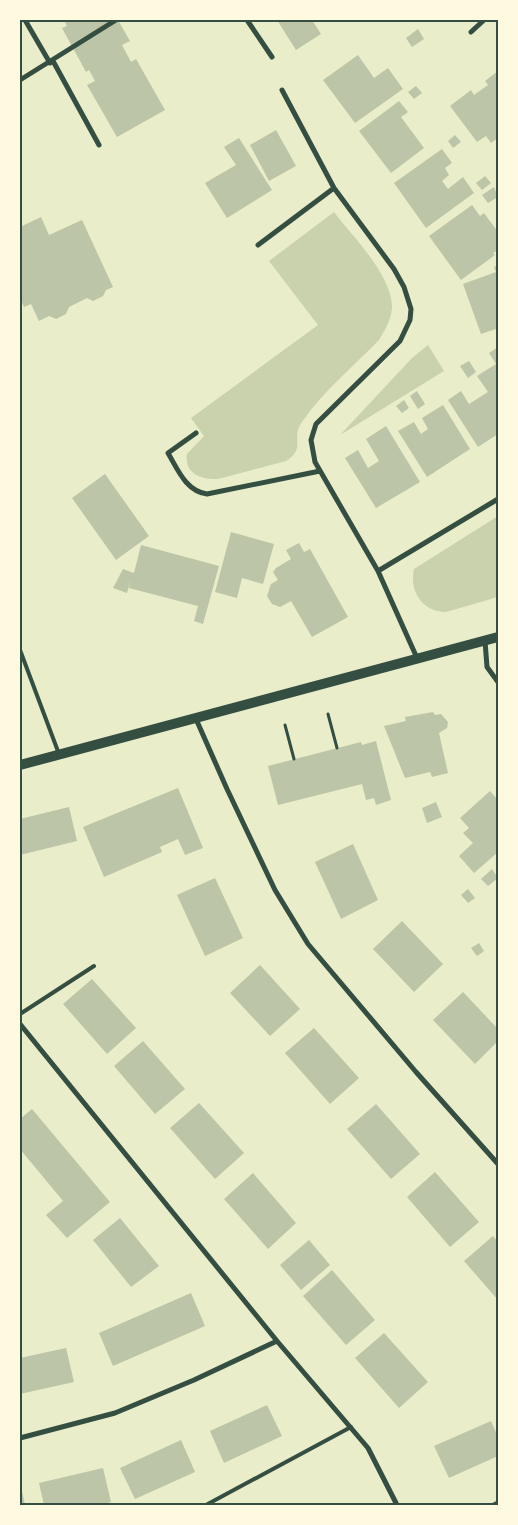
<svg xmlns="http://www.w3.org/2000/svg" width="518" height="1525" font-family="Manrope,sans-serif">
	<style>
		.green { fill: #cad2ad }
		.building { fill: #bcc5a7 }
		.lines { fill: none; stroke-linecap: round; stroke-linejoin: round }
		.path { stroke: #344e41; stroke-width: 3 }
		.service { stroke: #344e41; stroke-width: 4 }
		.minor { stroke: #344e41; stroke-width: 5 }
		.secondary { stroke: #344e41; stroke-width: 10 }
		.neatline { fill: none; stroke: #344e41; stroke-width: 2 }
	</style>
	<rect width="100%" height="100%" fill="#e9edc9"/>
	<path class="green" d="M334 212C352 236 393 276 392 308 391 320 385 330 379 340 353 367 323 391 302 422 290 438 307 448 286 461L218 479C202 480 184 474 187 454L204 436 191 418 318 325 269 261Z
		M428 345 444 371 340 435 412 358Z
		M498 516V597L446 612C422 612 409 591 414 569Z"/>
	<path class="building" d="M64 20H118L130 41 122 45 131 62 136 59 165 110 117 137 87 85 95 81 89 70 86 72 62 28 67 26Z
		M277 20H312L321 34 296 50Z
		M418 29 424 39 412 47 406 38Z
		M358 55 374 78 388 68 403 89 355 123 323 80Z
		M498 71V138L491 143 486 136 477 142 450 106 471 90 474 95 488 85 485 81Z
		M416 86 422 93 414 99 408 92Z
		M399 101 408 112 401 117 424 148 391 173 359 131Z
		M276 130 296 166 269 181 250 145Z
		M455 135 461 142 453 148 448 141Z
		M239 138 272 190 227 218 205 183 236 165 224 147Z
		M442 149 452 163 445 168 449 175 442 181 448 189 463 177 474 193 426 228 394 183Z
		M485 176 491 183 482 190 476 183Z
		M494 187 498 197 488 203 482 195Z
		M472 205 480 216 484 213 498 232V250L493 253 495 255 461 280 429 236Z
		M41 217 49 235 82 220 113 287 106 290 103 296 93 301 87 298 69 307 66 314 56 319 49 316 39 321 31 304 24 307 20 298V227Z
		M498 265V333L496 329 481 334 463 284 496 272 494 267Z
		M498 347V434L478 447 448 400 461 391 469 404 488 392 477 376 496 364 489 353Z
		M469 361 476 372 468 378 460 366Z
		M417 391 425 404 418 409 410 396Z
		M404 400 409 408 402 413 396 406Z
		M443 405 470 449 427 477 398 431 414 422 421 434 428 429 422 418Z
		M386 426 420 482 376 508 345 458 358 450 368 468 379 461 366 439Z
		M105 474 149 536 116 560 72 498Z
		M231 532 274 544 263 584 242 578 237 598 215 592Z
		M299 543 304 552 310 549 348 617 312 637 291 601 280 607 272 604 267 596 271 584 278 580 273 572 276 568 291 559 286 550Z
		M141 545 219 566 203 624 194 621 198 606 129 588 131 579 127 593 113 588 123 569 134 573Z
		M433 712 435 715 441 714 448 722 447 728 439 733 448 773 432 777 430 772 405 778 384 726 406 721 405 717Z
		M376 741 391 800 376 805 374 798 366 800 362 784 278 805 268 766 361 742 362 745Z
		M178 788 203 848 185 855 178 839 160 847 162 852 104 877 83 827Z
		M490 791 498 800V852L474 873 459 856 473 843 463 833 469 828 460 818Z
		M436 802 442 817 427 823 422 808Z
		M69 807 77 841 20 855V819Z
		M353 844 378 900 341 919 315 862Z
		M492 869 498 878 488 886 481 879Z
		M215 878 243 938 205 956 177 895Z
		M468 889 475 898 468 903 461 895Z
		M402 921 443 964 414 992 373 949Z
		M479 943 484 951 477 956 471 948Z
		M260 965 300 1009 270 1036 230 993Z
		M92 979 136 1028 107 1054 63 1004Z
		M463 992 498 1029V1041L475 1064 433 1020Z
		M314 1028 359 1078 330 1104 285 1053Z
		M143 1041 185 1089 155 1114 114 1066Z
		M199 1103 244 1153 215 1179 170 1128Z
		M376 1104 420 1154 391 1179 347 1129Z
		M32 1109 110 1202 67 1238 46 1215 63 1201 20 1149V1119Z
		M435 1172 479 1222 450 1247 407 1197Z
		M253 1173 296 1223 268 1249 224 1199Z
		M120 1218 159 1266 131 1287 93 1240Z
		M493 1236 498 1242V1300L464 1261Z
		M309 1240 330 1265 301 1290 280 1265Z
		M332 1270 375 1320 346 1345 303 1296Z
		M191 1293 205 1326 113 1366 99 1333Z
		M384 1333 428 1382 399 1408 355 1358Z
		M66 1348 74 1382 20 1394V1358Z
		M267 1405 282 1436 224 1463 210 1431Z
		M491 1421 498 1437V1456L449 1478 434 1446Z
		M181 1440 195 1472 135 1499 120 1468Z
		M103 1468 111 1502 99 1505H44L39 1483Z
		M20 1486H21L25 1505H20Z"/>
	<g class="lines">
		<path class="path" d="M328 714 337 748
			M285 725 294 759"/>
		<path class="service" d="M20 650 59 754
			M20 1014 94 966
			M206 1505 351 1427"/>
		<path class="minor" d="M25 20 50 63
			M247 20 272 57
			M471 32 484 20
			M53 61 99 145
			M20 80 116 20
			M282 90 334 188 394 269 404 287 411 309 410 320 400 341 316 424 311 440 315 462 378 571 417 658
			M258 245 334 188
			M196 433 168 453C178 470 186 491 207 494L320 471
			M378 571 498 499
			M485 641 487 667 498 682
			M196 719 227 789 275 890 308 944 416 1072 498 1164
			M20 1024 277 1341 368 1448 397 1505
			M20 1438 115 1413 194 1380 277 1341
			M494 1505 498 1503"/>
		<path class="secondary" d="M20 765 498 637"/>
	</g>
	<rect width="518" height="1525" fill="none" stroke="#fefae0" stroke-width="42"/>
	<rect x="21" y="21" width="476" height="1483" class="neatline"/>
</svg>
